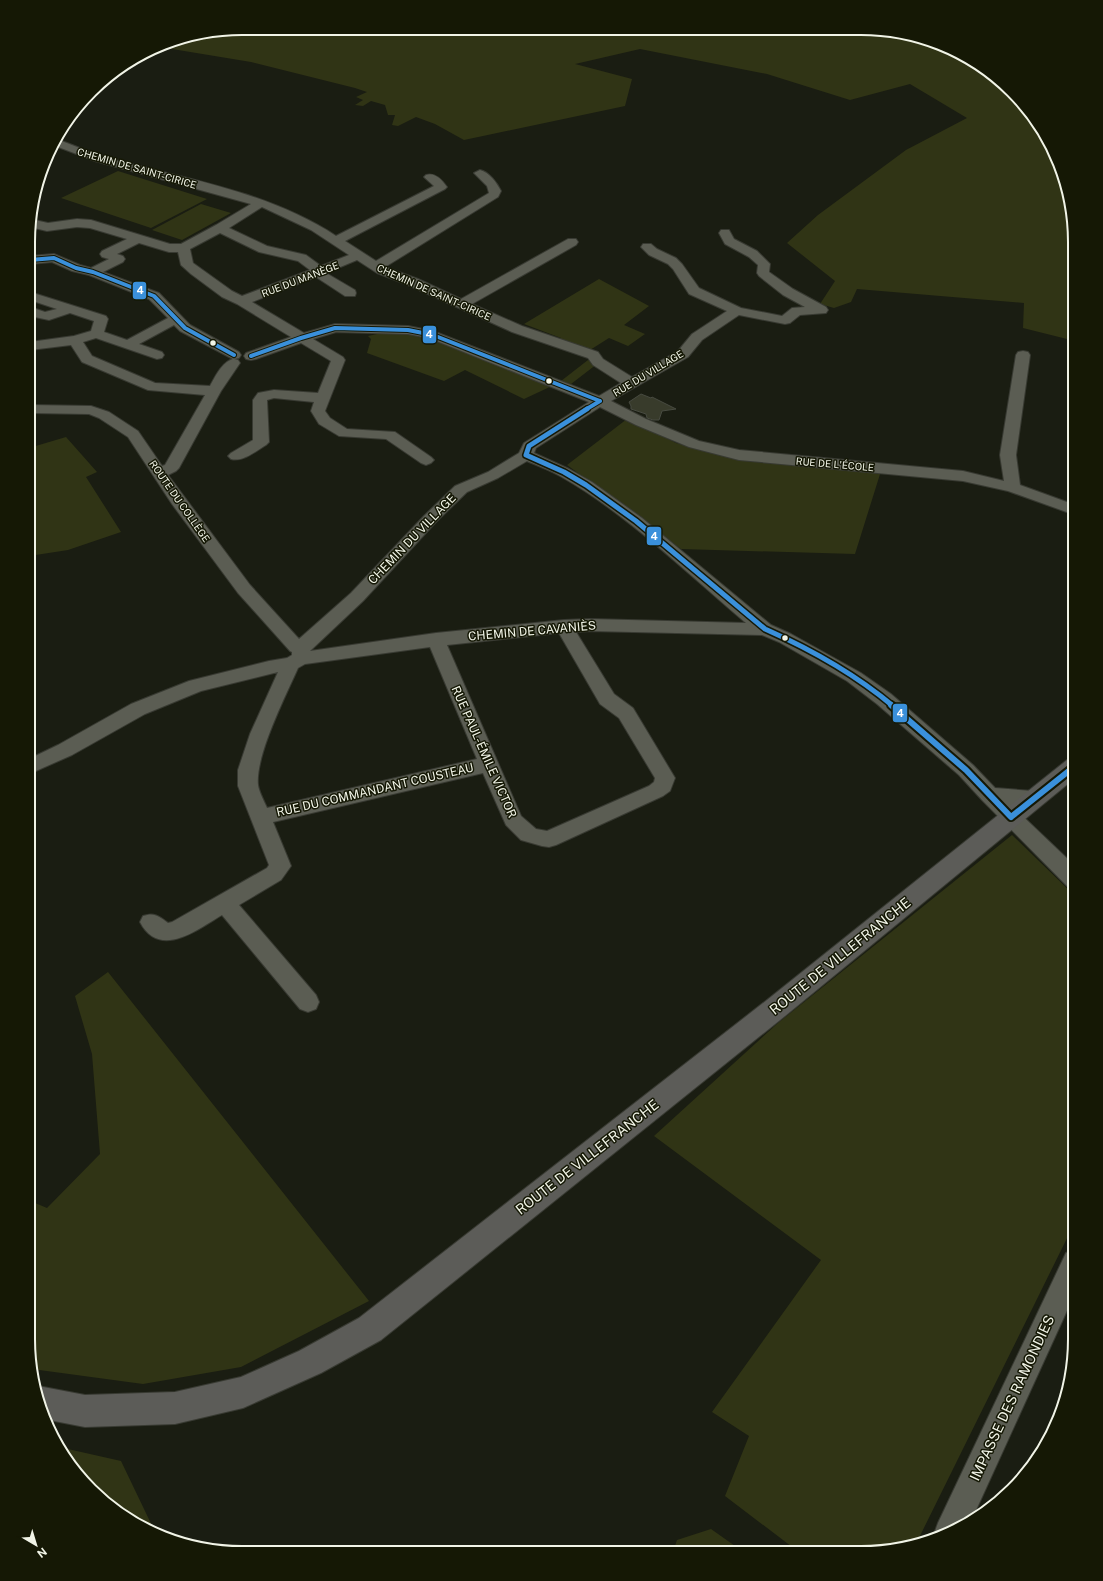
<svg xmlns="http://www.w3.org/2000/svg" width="1103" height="1581" font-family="'Public Sans',sans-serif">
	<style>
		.green { fill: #303415 }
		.building { fill: #383b2b; stroke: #474a40 }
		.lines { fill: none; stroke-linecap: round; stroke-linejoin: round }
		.minor-casing { stroke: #383a32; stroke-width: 2 }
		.major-casing { stroke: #383a32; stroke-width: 2 }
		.minor { fill: #5b5d53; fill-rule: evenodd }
		.major { fill: #5c5c58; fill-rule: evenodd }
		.bus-1-far2-casing { stroke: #151805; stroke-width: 6 }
		.bus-1-far1-casing { stroke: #151805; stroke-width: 8 }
		.bus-1-casing { stroke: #151805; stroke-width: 10 }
		.bus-1-far2 { stroke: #3a90db; stroke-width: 4 }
		.bus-1-far1 { stroke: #3a90db; stroke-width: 5 }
		.bus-1 { stroke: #3a90db; stroke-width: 6 }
		.bus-dot { fill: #f1f4e7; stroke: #151805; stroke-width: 1.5 }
		.labels { text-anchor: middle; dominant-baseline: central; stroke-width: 3; stroke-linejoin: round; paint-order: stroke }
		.far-street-label { font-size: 10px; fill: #f1f4e7; stroke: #151805 }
		.street-label { font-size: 12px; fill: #f1f4e7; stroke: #151805 }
		.near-street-label { font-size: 14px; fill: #f1f4e7; stroke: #151805 }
		.rim { fill: none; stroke: #f1f4e7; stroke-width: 2 }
		.line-badge { stroke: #151805; stroke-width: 1.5 }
		.badge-label { font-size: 11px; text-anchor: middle; font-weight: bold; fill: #fff }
	</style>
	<rect width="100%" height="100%" fill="#1a1d12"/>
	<path class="green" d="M242 28 890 30 943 44 991 72 1022 101 1053 147 1068 187 1075 241V341L1023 328 1024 303 857 289 851 302 834 308 820 304 835 281 787 243 818 215 906 150 967 118 910 84 850 100 767 74 640 49 575 64 632 79 625 106 464 140 435 124 416 117 398 126 392 125 395 115H388L385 105 371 101 363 106 355 105 363 100 356 97 367 92 355 88 251 62 160 47 173 39Z
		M118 171 207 199 151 228 61 198Z
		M201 204 231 213 182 240 152 230Z
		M599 279 649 306 624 325 645 334 628 346 609 338 590 350 559 339 561 338 524 324Z
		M386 332 421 336 436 340 554 385 524 399 465 370 444 381 367 353 371 339 368 336Z
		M588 360 597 364 571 384 561 381Z
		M627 419 676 443 730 458 881 471 855 554 681 549 567 465Z
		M66 437 97 472 86 477 121 532 68 550 29 556V448Z
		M1012 835 1075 896V1222L915 1546 862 1553H800L725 1496 749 1436 712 1412 821 1260 654 1136 778 1023Z
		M108 972 369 1301 241 1367 143 1384 32 1369 28 1340V1200L47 1208 100 1154 92 1054 75 996Z
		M59 1447 121 1461 156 1534 123 1517 81 1480Z
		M711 1529 745 1553 673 1552 677 1540Z"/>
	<path class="building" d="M641 394 651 398 652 397 676 409 662 411 659 420H653L647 418 646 414 631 409V406L629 402Z"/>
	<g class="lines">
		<g class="minor-casing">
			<path id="minor" d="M55 139C73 144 89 153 107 158 184 178 269 192 336 236L434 186 424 177 426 175C435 172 442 180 447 187L445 189 345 241 376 261 489 193 487 186 474 173 480 170C489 172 497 183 501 191L498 197 385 267 418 279 461 299 568 239H576L578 242 576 245 472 304 522 326 598 352 603 359 632 377 678 351 692 334 727 311 689 294 673 269 668 264 649 255 641 247 643 244H651L657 249 676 258 682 264 699 288 741 308 782 316 792 308 805 307 783 295 759 276 757 273 758 265 749 257 725 244 719 233 721 230H729L734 239 757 251 770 264 769 272 793 289 826 307 828 310 826 313 800 315 790 323 785 324 739 315 702 340 688 357 611 401 646 419 699 441 739 450 963 471 1004 481 1000 455 1016 355 1018 352 1023 351 1028 352 1030 355 1016 455 1020 485 1075 505V515L1008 491 963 481 739 460 689 447 636 425 600 407 536 448 534 453 569 469 592 482 642 518 771 625 791 634 861 673 891 694 973 765 995 788 1033 791 1040 794 1043 799 1040 804 1033 807 1011 805 1075 866V888L1067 886 982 800 959 775 877 704 847 681 779 642 762 635 590 631 576 632 614 694 633 708 675 778 670 791 663 796 556 845 549 847 542 846 521 840 506 825 483 773 273 822 291 866 281 880 239 905 316 995 319 1002 316 1009 308 1012 300 1009 222 915C198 929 160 960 140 922L143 916C154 912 159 916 168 923L172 922 267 868 269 865 238 786V770L250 734 278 672 201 691 145 714 72 755 29 774V759L58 745 131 704 189 681 269 661 287 658 292 655V652L290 651 238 593 172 504 128 437 99 418 89 414 30 413V405L91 406 109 412 138 431 162 466 165 465 205 395 148 390 82 362 71 345 30 350V342L74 336 91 331 94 321 70 313 49 320 30 316V307L45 312 57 309 30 300V292L106 316 108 319 104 332 127 340 168 318 149 299 89 275 72 271 52 262 30 264V256L54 254 80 265 91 268 109 259 102 257 100 254 102 251 127 239 90 228 77 227 47 231 30 227V219L48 223 77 219 91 220 170 244H181L216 225 251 204 95 161 53 145ZM262 207 311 230 349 255 321 266 306 255 267 246 229 228ZM220 233 259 252 298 261 310 270 242 296 232 291 193 263 190 249ZM139 243 169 252H178L181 265 191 274 222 297 237 304 291 337 246 353 244 356 246 359 251 360 256 359 301 343 331 361 318 393 274 390 258 393 253 400V440L231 453 228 456 231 459C243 462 256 451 266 445L269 442 267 400 274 398 314 402 311 411 319 424 339 436 386 439 421 463 426 465 431 463 434 460 431 457 395 432 347 429 330 418 325 411 345 360 343 357 313 339 336 332 408 334 429 338 589 402 524 443 519 453 488 472 455 486 424 516 351 593 299 639 250 585 168 475 176 471 179 468 221 391 240 363 238 360 234 359 239 358 241 355 239 352 190 325 159 293 103 272 123 262 125 259 123 256 117 254ZM357 260 377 273 408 285 512 332 588 358 593 365 621 383 599 396 433 331 408 326 335 324 304 333 252 302 316 277 345 296H355L356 293 355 290 326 273ZM174 325 180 331 233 359C222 362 215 377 210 386L155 383 92 356 83 342 96 338 157 359 162 358 164 355 162 352 139 344ZM527 461C538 466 550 470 560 476 626 513 688 574 746 623L590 619 564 620 436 633 310 651 363 601 436 522 467 492 498 478ZM559 633 600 704 619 718 655 778 654 782 649 786 547 831 536 829 521 816 447 645ZM430 647 477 759 267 808C264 801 259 792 258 785 255 756 286 695 298 668L305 664Z
				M1075 1249V1293L971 1521 956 1531 936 1539 934 1534 938 1523 1066 1253Z"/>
		</g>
		<g class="major-casing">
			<path id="major" d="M1075 758V778L785 1016 381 1340 321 1373 243 1408 175 1424 85 1427 44 1419 35 1394 34 1388 38 1386 85 1395 175 1392 241 1377 299 1351 359 1318 767 1000 1067 760Z"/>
		</g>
		<use href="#minor" class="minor"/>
		<use href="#major" class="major"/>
		<g class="bus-1-far2-casing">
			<path id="bus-1-far2" d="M30 260 54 258 76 268 93 272 154 296 185 328 234 355
				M251 356 301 338 335 328 408 330 433 335 600 401
				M585 410 600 401"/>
		</g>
		<g class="bus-1-far1-casing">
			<path id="bus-1-far1" d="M526 455 564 472 586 485 636 521 765 629C810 649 855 674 893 706
				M526 455 529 446 587 409"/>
		</g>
		<g class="bus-1-casing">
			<path id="bus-1" d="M891 705 966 770 1011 817
				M1011 817 1075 766"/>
		</g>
		<use href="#bus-1-far2" class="bus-1-far2"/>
		<use href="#bus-1-far1" class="bus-1-far1"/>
		<use href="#bus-1" class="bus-1"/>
	</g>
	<g class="bus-dot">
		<circle cx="213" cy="343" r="3.5"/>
		<circle cx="549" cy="381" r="3.5"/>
		<circle cx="785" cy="638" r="3.5"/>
	</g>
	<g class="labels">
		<g class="far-street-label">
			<text transform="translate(137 168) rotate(16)">CHEMIN DE SAINT-CIRICE</text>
			<text transform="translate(300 279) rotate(-21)">RUE DU MANÈGE</text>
			<text transform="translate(434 292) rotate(24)">CHEMIN DE SAINT-CIRICE</text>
			<text transform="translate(648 373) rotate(-31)">RUE DU VILLAGE</text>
			<text transform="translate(835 464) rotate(5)">RUE DE L'ÉCOLE</text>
			<text transform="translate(180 501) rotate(55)">ROUTE DU COLLÈGE</text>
		</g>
		<g class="street-label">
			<text transform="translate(412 539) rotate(-46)">CHEMIN DU VILLAGE</text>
			<text transform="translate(532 631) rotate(-5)">CHEMIN DE CAVANIÈS</text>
			<text transform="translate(484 752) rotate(66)">RUE PAUL-ÉMILE VICTOR</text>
			<text transform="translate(375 790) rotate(-13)">RUE DU COMMANDANT COUSTEAU</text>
		</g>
		<g class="near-street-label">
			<text transform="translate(840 956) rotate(-39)">ROUTE DE VILLEFRANCHE</text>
			<text transform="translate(587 1157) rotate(-38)">ROUTE DE VILLEFRANCHE</text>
			<text transform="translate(1012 1398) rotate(-65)">IMPASSE DES RAMONDIES</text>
		</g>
	</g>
	<path d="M0 0H1103V1581H0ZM242 35H861A207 207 0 0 1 1068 242V1339A207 207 0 0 1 861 1546H242A207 207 0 0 1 35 1339V242A207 207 0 0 1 242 35Z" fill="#151805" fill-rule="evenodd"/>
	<path class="rim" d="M242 35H861A207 207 0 0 1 1068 242V1339A207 207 0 0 1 861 1546H242A207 207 0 0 1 35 1339V242A207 207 0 0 1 242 35Z"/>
	<g class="line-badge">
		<rect x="132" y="281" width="15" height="19" rx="4" fill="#3a90db"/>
		<rect x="422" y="325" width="15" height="19" rx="4" fill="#3a90db"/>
		<rect x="646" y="526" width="16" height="20" rx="4" fill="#3a90db"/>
		<rect x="892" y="703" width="16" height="20" rx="4" fill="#3a90db"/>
	</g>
	<g class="badge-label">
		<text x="140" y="294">4</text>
		<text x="429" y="338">4</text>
		<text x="654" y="540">4</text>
		<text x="900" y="717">4</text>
	</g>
	<g transform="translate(36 1545) rotate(142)" stroke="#151805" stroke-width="3" paint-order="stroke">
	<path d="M0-3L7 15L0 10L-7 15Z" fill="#f1f4e7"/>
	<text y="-6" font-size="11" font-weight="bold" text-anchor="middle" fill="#f1f4e7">N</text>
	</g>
</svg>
